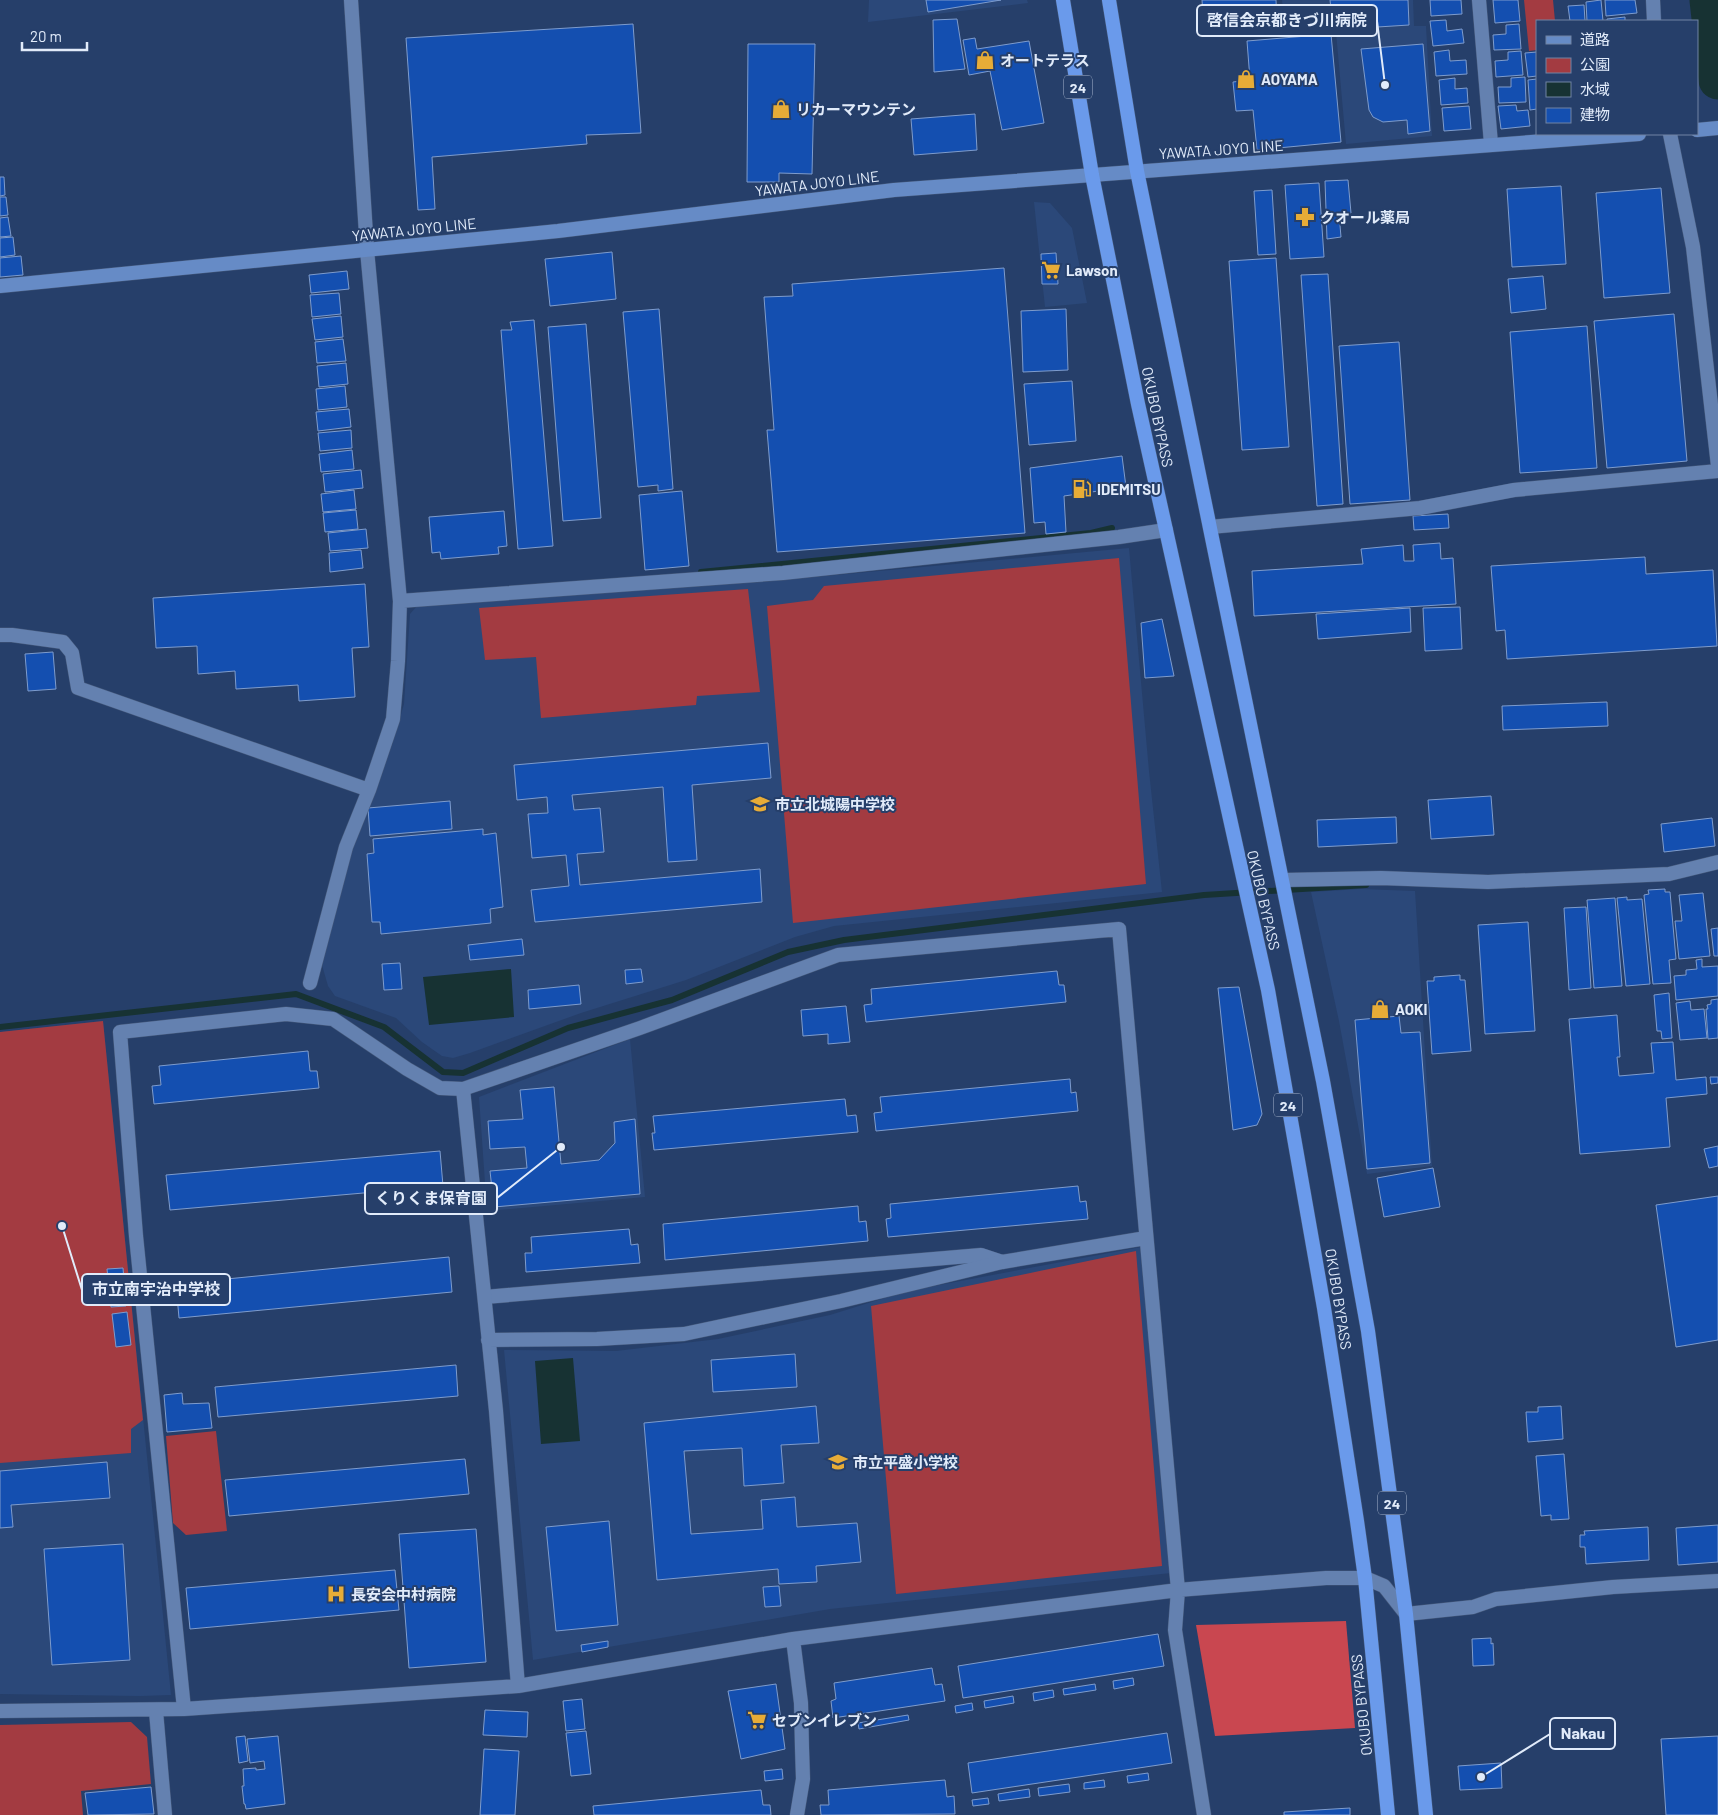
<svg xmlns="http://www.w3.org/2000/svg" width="1718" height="1815" font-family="Barlow,'Noto Sans JP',sans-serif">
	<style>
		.built { fill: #2b4879 }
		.green { fill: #a33b41 }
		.forest { fill: #c94750 }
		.water { fill: #173233 }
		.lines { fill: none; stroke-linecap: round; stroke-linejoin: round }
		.stream { stroke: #173233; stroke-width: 6 }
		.river { stroke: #173233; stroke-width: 39 }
		.building { fill: #144fb0; stroke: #7e9ccd }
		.minor-casing { stroke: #44587a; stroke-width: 15 }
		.tertiary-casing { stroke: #44587a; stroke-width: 15 }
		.secondary-casing { stroke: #44587a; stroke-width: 15 }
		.trunk-casing { stroke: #44587a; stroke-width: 15 }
		.minor { stroke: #6481b0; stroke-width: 14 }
		.tertiary { stroke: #6481b0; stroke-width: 14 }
		.secondary { stroke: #668bc6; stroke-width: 14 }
		.trunk { stroke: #6a9aeb; stroke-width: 14 }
		.labels { text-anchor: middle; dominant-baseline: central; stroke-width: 4; stroke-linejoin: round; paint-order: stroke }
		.shield { fill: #263f6a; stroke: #a9b7cf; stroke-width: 1 }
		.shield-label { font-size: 14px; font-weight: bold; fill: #e1ebfa }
		.poi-label { font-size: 15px; font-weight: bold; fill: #e1ebfa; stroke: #263f6a; text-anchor: start }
		.street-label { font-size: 15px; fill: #e1ebfa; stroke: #263f6a }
		.leader { fill: none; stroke: #e1ebfa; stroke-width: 2 }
		.callout-dot { fill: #e1ebfa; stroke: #263f6a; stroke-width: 2 }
		.callout { fill: #263f6a; stroke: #e1ebfa; stroke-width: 2 }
		.callout-label { font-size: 16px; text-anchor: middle; font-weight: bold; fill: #e1ebfa }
	</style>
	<rect width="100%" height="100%" fill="#263f6a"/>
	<path class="built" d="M869 0H1027L1028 3 868 22Z
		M1282 0H1413L1414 26H1426L1432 136 1346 144 1336 32 1285 34Z
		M1034 202 1050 203 1072 228 1087 303 1045 307Z
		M1129 548 1149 771 1162 892 834 926 795 937 686 980 581 1013 470 1053 453 1058 442 1056 422 1042 396 1018 335 996 328 986 322 965 355 837 392 745 404 704 410 614 417 606 759 582Z
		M1361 889 1415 891 1432 1166 1367 1174 1339 1021 1311 892Z
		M103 1021 171 1695 140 1696 0 1694V1032Z
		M630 1039 645 1197 487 1211 479 1097Z
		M1141 1247 1171 1573 830 1609 533 1660 504 1350 616 1351 718 1339 830 1315 907 1291Z"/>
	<path class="green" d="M1524 0H1553L1555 21H1537V50L1529 51Z
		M1119 558 1146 884 793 923 767 606 813 600 824 586Z
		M748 589 760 692 697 696 696 705 541 718 536 657 485 660 479 608Z
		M103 1021 143 1420 131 1429V1453L0 1463V1032Z
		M1136 1251 1162 1566 896 1594 871 1306Z
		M216 1431 227 1531 186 1535 173 1523 166 1436Z
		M131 1722 147 1737 151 1784 81 1791 83 1815H0V1725Z"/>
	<path class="forest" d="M1346 1621 1355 1728 1215 1736 1196 1625Z"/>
	<path class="water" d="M511 969 514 1017 429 1025 423 977Z
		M573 1358 580 1441 541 1444 535 1361Z"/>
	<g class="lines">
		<path class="stream" d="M701 572 1091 533 1112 528
			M0 1027 296 994 384 1027 443 1072 463 1073 568 1028 672 1000 788 952 844 940 1204 895 1366 885"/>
		<path class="river" d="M1709 0 1718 80"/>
	</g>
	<path class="building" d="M926 0H1001L928 12Z
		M1202 0H1276L1277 25 1204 30Z
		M1330 0H1408L1409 25 1346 29 1345 18H1332Z
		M1430 0H1461L1462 14 1431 16Z
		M1493 0H1518L1520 21 1495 23Z
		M1601 0 1603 21H1587L1586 2Z
		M1605 0H1635L1637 13 1606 16Z
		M1584 5 1585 21H1570L1568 6Z
		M1625 17V21H1607V19Z
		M957 19 965 69 934 72 933 20Z
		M1446 20 1447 31 1462 29 1464 43 1433 46 1430 21Z
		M633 24 641 133 586 135 587 144 432 157 435 209 418 210 406 38Z
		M1519 24 1521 49 1494 50 1493 35 1506 34V25Z
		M1331 34 1341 142 1257 150 1253 110 1236 111 1233 82 1250 80 1247 41Z
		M975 38 977 49 1029 41 1044 123 1002 130 990 71 969 75 963 40Z
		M748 44H815L812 174 779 173V182H747Z
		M1423 44 1430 131 1408 134 1407 120 1383 122 1373 117 1369 110 1361 49Z
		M1449 50 1450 61 1466 60 1467 74 1436 76 1434 52Z
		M1521 51 1523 75 1496 77 1495 61 1508 60V52Z
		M1537 52V76L1528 77 1525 53Z
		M1525 77 1526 102 1499 103 1498 87H1511V78Z
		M1455 78V89L1467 88 1468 103 1441 105 1439 80Z
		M1537 79V109L1530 110 1528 80Z
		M1516 105 1517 111 1528 110 1530 126 1501 129 1498 106Z
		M1469 106 1471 129 1444 131 1442 108Z
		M975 114 977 150 914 155 911 119Z
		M0 177H4L5 195 0 196Z
		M1348 180 1351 213 1339 214 1341 237 1327 239 1325 181Z
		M1319 183 1324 257 1290 259 1285 185Z
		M1561 186 1566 264 1512 267 1507 189Z
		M1661 188 1670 293 1604 298 1596 193Z
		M1272 190 1276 254 1258 255 1254 191Z
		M0 197H6L8 215 0 216Z
		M8 217 11 236 0 237V218Z
		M13 237 15 255 0 257V238Z
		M612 252 616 299 550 306 545 259Z
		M1056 253 1058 284H1042L1041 254Z
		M21 256 23 275 0 277V258Z
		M1276 258 1289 447 1242 450 1229 261Z
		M1004 268 1025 533 777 552 767 430H774L764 297 793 296 792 284Z
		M347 271 349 289 311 293 309 275Z
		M1328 274 1343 504 1317 506 1301 275Z
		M1543 276 1546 309 1511 313 1508 279Z
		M339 293 341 314 312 317 310 295Z
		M659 309 673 489 658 491V485L638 487 623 312Z
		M1066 309 1068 370 1023 372 1021 311Z
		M1674 314 1687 461 1607 468 1594 321Z
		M341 316 343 337 315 340 312 319Z
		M534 320 553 546 518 549 501 330H512L510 322Z
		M586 324 601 518 563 521 548 327Z
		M1587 326 1597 468 1520 473 1510 332Z
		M343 339 346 361 317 363 315 342Z
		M1399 342 1410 500 1350 504 1339 346Z
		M346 363 348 384 319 387 317 366Z
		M1072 381 1076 441 1029 445 1024 384Z
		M345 386 347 407 318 410 316 389Z
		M349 409 351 427 318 431 316 412Z
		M351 430 352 448 320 451 318 433Z
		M352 450 354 469 321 472 319 454Z
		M1122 456 1126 487 1064 496 1066 532 1046 534 1045 522 1034 523 1030 468Z
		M361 470 363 488 325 492 323 474Z
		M354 490 356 509 323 512 321 494Z
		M682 491 689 566 645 570 639 495Z
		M356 510 358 529 325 532 323 513Z
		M504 511 507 546 498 547 499 554 441 559 440 552 432 553 429 517Z
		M1448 514 1449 528 1414 530 1413 516Z
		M366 529 368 548 330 551 328 533Z
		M1440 543 1441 559 1453 558 1456 604 1254 616 1252 571 1363 564 1361 549 1403 545 1404 561H1414L1413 545Z
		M361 550 363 568 330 572 329 553Z
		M1645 557 1646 574 1713 570 1717 646 1507 659 1505 630 1496 631 1491 566Z
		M365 584 369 647 352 648 355 697 299 701 298 685 236 689 235 671 198 674 197 646 156 648 153 598Z
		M1460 607 1462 649 1425 651 1423 608Z
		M1410 608 1411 632 1318 639 1316 614Z
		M1162 619 1174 676 1145 678 1141 623Z
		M53 652 56 689 28 691 25 654Z
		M1607 702 1608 726 1503 730 1502 706Z
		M768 743 771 778 692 785 697 860 668 862 663 787 572 795 574 810 600 808 604 852 577 854 580 885 760 869 762 902 535 922 531 890 569 886 566 855 532 858 528 814 548 813 547 797 517 800 514 765Z
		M1491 796 1494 835 1431 839 1428 800Z
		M450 801 452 829 370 836 368 808Z
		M1396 817 1397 843 1318 847 1317 820Z
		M1712 818 1715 846 1664 852 1661 824Z
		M483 829V835L496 833 503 907 490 909 491 923 381 934 380 922H372L367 854 374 853 373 839Z
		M1665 889V892H1670L1676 959 1669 960 1671 983 1653 984 1644 895 1649 894 1648 890Z
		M1703 893 1710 956 1679 959 1675 921H1682L1679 895Z
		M1627 897V900L1642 899 1650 984 1626 986 1617 898Z
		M1615 898 1622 986 1594 988 1587 900Z
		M1586 907 1591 988 1569 990 1564 908Z
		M1528 922 1535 1031 1485 1034 1478 925Z
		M1718 928V956H1714L1711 929Z
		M522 939 524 955 470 960 468 945Z
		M1702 959V967L1718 966V996L1676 1000 1674 976 1686 975V970L1697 969 1696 960Z
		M400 963 402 989 384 990 382 964Z
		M641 969 643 982 626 984 625 970Z
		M1057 971 1059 985H1064L1066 1002 866 1022 864 1005 872 1004 871 989Z
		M1460 975V980H1465L1471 1051 1432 1054 1427 981H1434V977Z
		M579 985 581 1004 529 1009 528 990Z
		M1239 987 1262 1114 1257 1125 1233 1130 1218 988Z
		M1669 993 1672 1038 1662 1039 1661 1031H1657L1654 995Z
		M1718 999V1038L1708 1039 1706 1009H1708L1707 1005 1711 1004V1000Z
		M1690 1001 1691 1010 1704 1009 1707 1038 1680 1040 1676 1003Z
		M846 1006 850 1042 828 1044V1034L803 1036 801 1010Z
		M1617 1015 1620 1057H1617L1619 1076 1654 1073 1651 1043 1673 1042 1676 1080 1706 1077 1707 1094 1666 1098 1670 1147 1580 1154 1569 1019Z
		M1399 1016 1401 1033 1420 1032 1430 1163 1367 1169 1355 1020Z
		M308 1051 310 1071H317L319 1088 154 1104 152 1086 161 1085 159 1066Z
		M1710 1077H1718V1083L1711 1084Z
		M1070 1079 1071 1093 1076 1092 1078 1111 876 1131 874 1113 882 1112 880 1097Z
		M554 1087 561 1164 599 1160 615 1143 614 1122 635 1119 640 1194 494 1207 490 1171 527 1168 525 1147 490 1149 488 1121 523 1119 520 1090Z
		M845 1099 847 1116 856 1115 858 1132 654 1150 652 1133H655L653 1116Z
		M1718 1146V1166L1709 1168 1704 1149Z
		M440 1151 443 1186 170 1210 166 1175Z
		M1433 1168 1440 1207 1384 1217 1377 1178Z
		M1078 1186 1080 1202 1086 1201 1088 1219 888 1237 886 1219 891 1218 890 1204Z
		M1718 1196V1340L1676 1347 1656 1205Z
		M858 1206 859 1222 866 1221 868 1241 665 1260 663 1224Z
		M629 1229 631 1245 638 1244 640 1263 526 1272 525 1253H532L531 1237Z
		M449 1257 452 1292 179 1318 176 1284Z
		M123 1268 126 1306 111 1307 107 1269Z
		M127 1312 131 1345 116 1347 112 1314Z
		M795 1354 797 1387 713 1392 711 1360Z
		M456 1365 458 1396 218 1417 215 1387Z
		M182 1393 183 1404 209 1403 212 1428 167 1432 164 1395Z
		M816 1406 819 1443 781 1445 784 1483 744 1486 742 1448 684 1451 691 1534 763 1529 761 1500 795 1497 797 1527 857 1523 861 1562 816 1566 817 1582 779 1584 778 1569 657 1580 644 1423Z
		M1561 1406 1563 1439 1528 1442 1526 1412H1538V1407Z
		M1564 1454 1569 1519 1551 1520V1515L1541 1516 1536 1456Z
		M465 1459 469 1494 229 1516 225 1480Z
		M107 1462 110 1498 11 1505 13 1527 0 1528V1471Z
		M609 1521 618 1625 556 1631 546 1527Z
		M1718 1525V1562L1678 1565 1676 1528Z
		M1648 1527 1649 1560 1586 1564 1585 1547H1580V1535H1585L1584 1531Z
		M476 1529 486 1662 409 1668 399 1534Z
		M123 1544 130 1660 52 1665 44 1549Z
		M395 1570 399 1610 190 1629 186 1588Z
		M779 1586 781 1606 765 1607 763 1587Z
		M1158 1634 1164 1666 963 1698 958 1666Z
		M1491 1638V1644L1493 1643 1494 1665 1473 1666 1472 1639Z
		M608 1641V1647L582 1652 581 1645Z
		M932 1668 935 1685 942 1684 945 1701 833 1718 831 1701 836 1699 834 1683Z
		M1133 1678 1134 1685 1114 1689 1113 1681Z
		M776 1684 785 1749 741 1759 728 1691Z
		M1095 1684 1096 1690 1064 1695 1063 1689Z
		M1053 1690 1054 1697 1034 1701 1033 1693Z
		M1013 1696 1014 1703 985 1708 984 1701Z
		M582 1699 585 1729 566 1731 563 1701Z
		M972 1703 973 1710 956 1713 955 1706Z
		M485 1710 528 1712 527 1737 483 1735Z
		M908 1715 909 1720 859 1729 858 1723Z
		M586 1731 591 1774 571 1776 566 1733Z
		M1167 1733 1172 1763 972 1793 968 1763Z
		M245 1736 248 1761 239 1763 236 1737Z
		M278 1736 285 1804 246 1809 245 1804H244L242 1786H244L243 1769 256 1768V1770L265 1769 264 1761 250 1763 247 1739Z
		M1718 1736V1815H1666L1661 1739Z
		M484 1749 519 1751 515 1815H480Z
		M1501 1763 1502 1788 1460 1790 1458 1766Z
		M782 1769 783 1779 765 1781 764 1771Z
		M1148 1773 1149 1780 1128 1783 1127 1776Z
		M945 1780 947 1797 954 1796 955 1814 821 1815 820 1805H829L828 1790Z
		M1104 1780 1105 1787 1084 1789V1783Z
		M1069 1784 1070 1792 1039 1796 1038 1788Z
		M151 1787 154 1814 88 1815 85 1793Z
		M1029 1789 1030 1797 999 1801 998 1794Z
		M761 1790 763 1805H770L771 1815H594L593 1806Z
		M988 1798 989 1804 973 1806 972 1800Z
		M1350 1808V1815H1284V1812Z"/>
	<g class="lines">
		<g class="minor-casing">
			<path id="minor" d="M1479 0 1491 144
				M1653 0 1654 21
				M1670 134 1693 247 1718 466
				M1210 527 1420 508 1514 490 1718 471
				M400 601 783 573 1119 537 1166 530
				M0 635H12L63 642 72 653 78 688 369 790
				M1283 880 1381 878 1488 882 1669 874 1718 862
				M310 983 346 847 369 790 393 719 398 661 400 601 367 250 351 0
				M485 1297 981 1255 1002 1262
				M1406 1614 1473 1607 1496 1599 1613 1587 1718 1581"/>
		</g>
		<g class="tertiary-casing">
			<path id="tertiary" d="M463 1089 496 1411 518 1686
				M488 1340 597 1339 684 1334 841 1301 1002 1262 1146 1238
				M793 1639 801 1703 802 1748 803 1779 797 1815
				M184 1709 136 1236 120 1032 286 1014 333 1019 407 1069 440 1088 463 1089 640 1028 838 955 1119 929 1178 1590 1175 1630 1204 1815
				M0 1711 184 1709 518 1686 793 1639 1178 1590 1326 1578H1365L1384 1586 1406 1614
				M156 1711 165 1815"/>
		</g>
		<g class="secondary-casing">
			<path id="secondary" d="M1697 130 1718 128
				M0 286 558 231 894 190 1639 134"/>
		</g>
		<g class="trunk-casing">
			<path id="trunk" d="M1063 0 1092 175 1138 404 1268 990 1324 1308 1357 1521 1365 1578 1388 1815
				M1109 0 1137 171 1323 1081 1368 1331 1406 1614 1426 1815"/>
		</g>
		<use href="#minor" class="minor"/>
		<use href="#tertiary" class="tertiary"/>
		<use href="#secondary" class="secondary"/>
		<use href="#trunk" class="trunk"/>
	</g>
	<defs>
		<g id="shop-bare" transform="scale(1.5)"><path d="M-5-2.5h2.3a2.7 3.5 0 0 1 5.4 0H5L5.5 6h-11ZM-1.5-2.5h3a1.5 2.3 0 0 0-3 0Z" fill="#e7ac37" stroke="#263f6a" stroke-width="2.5" paint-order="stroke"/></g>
		<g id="pharmacy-bare" transform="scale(1.5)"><path d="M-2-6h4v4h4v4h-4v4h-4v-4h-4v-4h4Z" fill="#e7ac37" stroke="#263f6a" stroke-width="2.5" paint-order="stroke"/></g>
		<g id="supermarket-bare" transform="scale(1.5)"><path d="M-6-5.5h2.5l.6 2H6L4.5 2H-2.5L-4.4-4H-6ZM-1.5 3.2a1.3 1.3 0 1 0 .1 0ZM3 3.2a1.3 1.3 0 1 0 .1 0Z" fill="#e7ac37" stroke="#263f6a" stroke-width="2.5" paint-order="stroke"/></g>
		<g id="fuel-bare" transform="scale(1.5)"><path d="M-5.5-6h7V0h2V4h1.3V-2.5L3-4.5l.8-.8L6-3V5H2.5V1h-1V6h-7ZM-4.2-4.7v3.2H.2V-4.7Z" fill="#e7ac37" stroke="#263f6a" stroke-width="2.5" paint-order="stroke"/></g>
		<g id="school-bare" transform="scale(1.5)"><path d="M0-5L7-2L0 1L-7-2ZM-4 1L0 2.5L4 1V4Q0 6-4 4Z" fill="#e7ac37" stroke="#263f6a" stroke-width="2.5" paint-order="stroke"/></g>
		<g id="hospital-bare" transform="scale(1.5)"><path d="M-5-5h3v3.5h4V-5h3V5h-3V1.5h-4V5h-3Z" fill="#e7ac37" stroke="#263f6a" stroke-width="2.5" paint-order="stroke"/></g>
	</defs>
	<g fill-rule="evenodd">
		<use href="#shop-bare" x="985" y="60"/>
		<use href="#shop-bare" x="1246" y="79"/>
		<use href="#shop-bare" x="781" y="109"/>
		<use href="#pharmacy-bare" x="1305" y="217"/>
		<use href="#supermarket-bare" x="1051" y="270"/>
		<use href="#fuel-bare" x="1082" y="489"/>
		<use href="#school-bare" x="760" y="804"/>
		<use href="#shop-bare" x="1380" y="1009"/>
		<use href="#school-bare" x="838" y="1462"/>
		<use href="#hospital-bare" x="336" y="1594"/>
		<use href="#supermarket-bare" x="757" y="1720"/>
	</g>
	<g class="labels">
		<g class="shield">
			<rect x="1064" y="75.5" width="28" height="23" rx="4"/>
			<rect x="1274" y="1093.5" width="28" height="23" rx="4"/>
			<rect x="1378" y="1491.5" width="28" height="23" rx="4"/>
		</g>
		<g class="shield-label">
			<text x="1078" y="87">24</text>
			<text x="1288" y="1105">24</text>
			<text x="1392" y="1503">24</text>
		</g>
		<g class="poi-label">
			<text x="1000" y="60">オートテラス</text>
			<text x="1261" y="79">AOYAMA</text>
			<text x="796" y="109">リカーマウンテン</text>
			<text x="1320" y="217">クオール薬局</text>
			<text x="1066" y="270">Lawson</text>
			<text x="1097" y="489">IDEMITSU</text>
			<text x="775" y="804">市立北城陽中学校</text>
			<text x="1395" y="1009">AOKI</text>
			<text x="853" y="1462">市立平盛小学校</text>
			<text x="351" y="1594">長安会中村病院</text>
			<text x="772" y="1720">セブンイレブン</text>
		</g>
		<g class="street-label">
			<text transform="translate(1221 149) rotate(-4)">YAWATA JOYO LINE</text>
			<text transform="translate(817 183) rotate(-7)">YAWATA JOYO LINE</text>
			<text transform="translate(414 229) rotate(-6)">YAWATA JOYO LINE</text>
			<text transform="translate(1158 417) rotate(78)">OKUBO BYPASS</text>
			<text transform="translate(1264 900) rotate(77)">OKUBO BYPASS</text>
			<text transform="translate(1339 1299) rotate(81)">OKUBO BYPASS</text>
			<text transform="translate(1361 1705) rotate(-96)">OKUBO BYPASS</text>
		</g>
	</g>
	<path class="leader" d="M1385 85L1377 21M561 1147L497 1198M62 1226L82 1290M1481 1777L1550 1734"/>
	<g class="callout-dot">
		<circle cx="1385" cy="85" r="5"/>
		<circle cx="561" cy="1147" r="5"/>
		<circle cx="62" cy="1226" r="5"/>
		<circle cx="1481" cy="1777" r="5"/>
	</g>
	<g class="callout">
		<rect x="1197" y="5" width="180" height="31" rx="5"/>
		<rect x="365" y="1183" width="132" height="31" rx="5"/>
		<rect x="82" y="1274" width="148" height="31" rx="5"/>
		<rect x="1550" y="1718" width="65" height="31" rx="5"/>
	</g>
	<g class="callout-label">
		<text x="1287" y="26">啓信会京都きづ川病院</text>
		<text x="431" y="1204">くりくま保育園</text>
		<text x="156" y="1295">市立南宇治中学校</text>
		<text x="1583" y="1739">Nakau</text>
	</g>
	<rect x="1536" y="20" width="162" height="115" fill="#263f6a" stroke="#7184a4"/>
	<rect x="1546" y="36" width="25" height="8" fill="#668bc6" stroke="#7184a4"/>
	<text x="1580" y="45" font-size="15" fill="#e1ebfa">道路</text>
	<rect x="1546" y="58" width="25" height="15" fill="#a33b41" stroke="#7184a4"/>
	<text x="1580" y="70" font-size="15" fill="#e1ebfa">公園</text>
	<rect x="1546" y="82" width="25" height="15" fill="#173233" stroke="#7184a4"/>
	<text x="1580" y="95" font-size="15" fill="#e1ebfa">水域</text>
	<rect x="1546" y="108" width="25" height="15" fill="#144fb0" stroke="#7184a4"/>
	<text x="1580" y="120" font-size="15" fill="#e1ebfa">建物</text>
	<path d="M22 42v8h65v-8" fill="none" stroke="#e1ebfa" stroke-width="2.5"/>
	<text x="30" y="42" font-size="15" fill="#e1ebfa" stroke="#263f6a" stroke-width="4" paint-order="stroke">20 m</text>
</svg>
